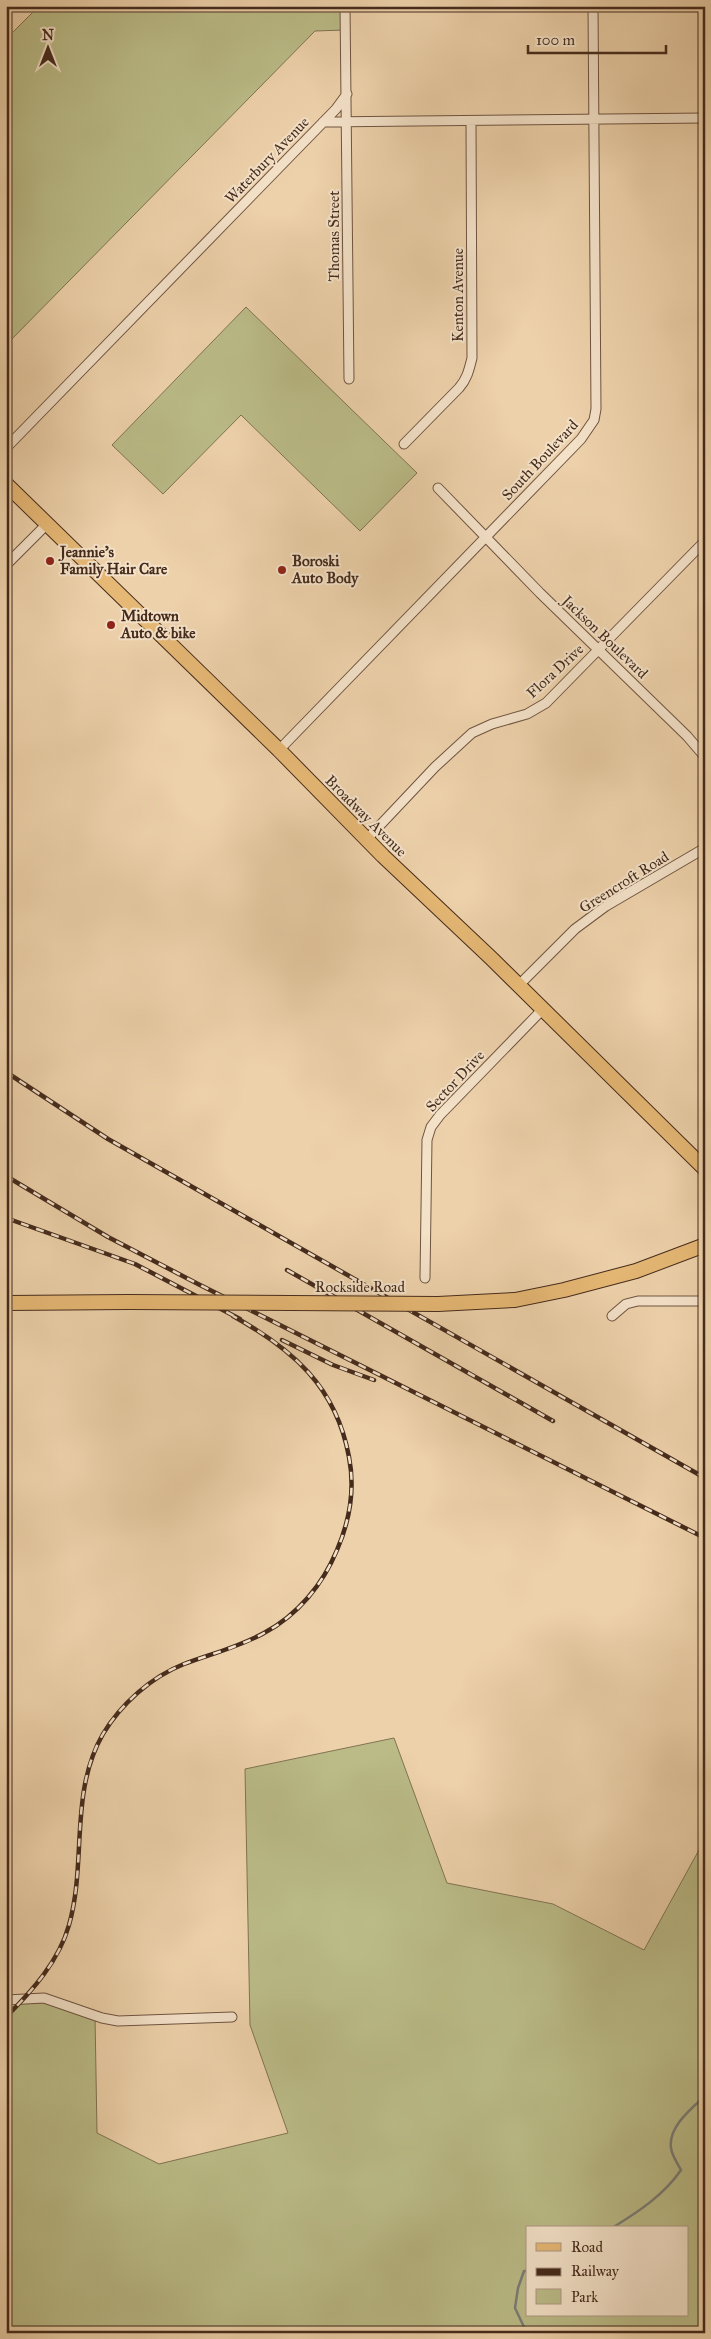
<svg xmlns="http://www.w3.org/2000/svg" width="711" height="2339" font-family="'IM FELL Great Primer',serif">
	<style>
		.green { fill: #babb87; stroke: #807352; fill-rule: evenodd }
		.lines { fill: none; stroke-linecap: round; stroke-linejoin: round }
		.stream { stroke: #7a7d77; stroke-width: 2.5 }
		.minor-casing { stroke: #6f5440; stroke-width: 11 }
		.primary-casing { stroke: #452b1c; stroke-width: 16 }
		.minor { stroke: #f3e1c8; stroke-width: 9 }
		.primary { stroke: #e6b875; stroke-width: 14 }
		.rail-casing { stroke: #452b1c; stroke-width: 4.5 }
		.rail { stroke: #f3e1c8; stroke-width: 2.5; stroke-dasharray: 8; stroke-linecap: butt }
		.primary-bridge-casing { stroke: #452b1c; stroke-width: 16; stroke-linecap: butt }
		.primary-bridge { stroke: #e6b875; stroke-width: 14 }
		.poi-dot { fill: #8f2418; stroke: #f3e1c8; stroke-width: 2 }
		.labels { text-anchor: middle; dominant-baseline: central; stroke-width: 4; stroke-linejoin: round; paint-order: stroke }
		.street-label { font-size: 15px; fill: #452b1c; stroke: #f3e1c8 }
		.poi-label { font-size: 15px; font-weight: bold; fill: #452b1c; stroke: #f3e1c8; text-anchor: start }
	</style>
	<rect width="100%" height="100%" fill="#edd1aa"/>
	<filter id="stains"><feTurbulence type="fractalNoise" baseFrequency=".004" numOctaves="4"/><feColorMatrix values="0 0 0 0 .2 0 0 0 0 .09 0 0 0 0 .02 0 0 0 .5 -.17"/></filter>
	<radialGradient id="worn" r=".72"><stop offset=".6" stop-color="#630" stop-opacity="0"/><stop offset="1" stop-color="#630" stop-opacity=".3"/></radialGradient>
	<path class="green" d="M39 6H345V30L315 31 6 345V39Z
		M246 307 417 473 360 531 241 415 163 494 112 445Z
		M394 1738 447 1883 553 1904 644 1950 705 1839V2333H6V2017L23 2000 44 1998 95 2015 97 2133 159 2164 288 2133 250 2025 245 1769ZM527 2228H687V2315H527Z"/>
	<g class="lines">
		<path class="stream" d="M612 2228C638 2212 664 2195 681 2170 678 2164 672 2156 671 2148 668 2127 691 2109 705 2096
			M523 2333 524 2327 515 2308 518 2288 524 2271H527"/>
		<g class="minor-casing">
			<path id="minor" d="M345 6 349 379
				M323 122 705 118
				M404 444 459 388C467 379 469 370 472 358L471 121
				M6 448 336 109 347 94
				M438 488 540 593 687 736 705 757
				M6 565 46 525
				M279 750 581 439 594 420 596 409 593 6
				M367 839 435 767 472 733 492 724 527 714 546 703 705 541
				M519 985 575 929 606 906 705 848
				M425 1278 427 1140 431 1127 440 1115 542 1010
				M612 1316 626 1304 638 1301H705
				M6 2000 44 1998 102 2018 118 2021 232 2017"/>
		</g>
		<g class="primary-casing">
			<path id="primary" d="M6 484 279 750 383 856 491 958 705 1169
				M6 1303 128 1302
				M438 1304 515 1300 564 1290 636 1271 705 1245"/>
		</g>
		<use href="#minor" class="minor"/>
		<use href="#primary" class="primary"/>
		<g class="rail-casing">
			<path id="rail" d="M6 1072 108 1139 705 1478
				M6 1176 108 1237 198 1284 705 1538
				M6 1218 135 1264 240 1319
				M287 1270 553 1421
				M282 1340 333 1365 374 1380
				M6 2017C32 1991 59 1961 69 1925 87 1862 69 1793 103 1734 121 1704 151 1677 184 1664 211 1654 239 1647 264 1633 298 1615 323 1584 337 1550 350 1520 355 1488 349 1457 336 1386 292 1349 233 1316"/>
		</g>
		<use href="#rail" class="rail"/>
		<g class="primary-bridge-casing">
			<path id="primary-bridge" d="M128 1302 438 1304"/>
		</g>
		<use href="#primary-bridge" class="primary-bridge"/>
	</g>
	<g class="poi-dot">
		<circle cx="50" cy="561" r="5"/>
		<circle cx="282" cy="570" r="5"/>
		<circle cx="111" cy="625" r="5"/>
	</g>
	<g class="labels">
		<g class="street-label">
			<text transform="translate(267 160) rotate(-46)">Waterbury Avenue</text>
			<text transform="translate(334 236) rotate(-90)">Thomas Street</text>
			<text transform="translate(458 295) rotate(-90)">Kenton Avenue</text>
			<text transform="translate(540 460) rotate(-47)">South Boulevard</text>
			<text transform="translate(605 637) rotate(44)">Jackson Boulevard</text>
			<text transform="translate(555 671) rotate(-43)">Flora Drive</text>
			<text transform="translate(366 816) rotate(45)">Broadway Avenue</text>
			<text transform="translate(624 882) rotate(-32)">Greencroft Road</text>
			<text transform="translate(455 1081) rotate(-47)">Sector Drive</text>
			<text x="360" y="1287">Rockside Road</text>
		</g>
		<g class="poi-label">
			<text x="60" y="552">Jeannie's<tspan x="60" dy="17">Family Hair Care</tspan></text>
			<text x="292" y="561">Boroski<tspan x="292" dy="17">Auto Body</tspan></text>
			<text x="121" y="616">Midtown<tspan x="121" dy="17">Auto &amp; bike</tspan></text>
		</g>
	</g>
	<rect width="711" height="2339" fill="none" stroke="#edd1aa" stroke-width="25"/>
	<rect x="8" y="8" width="696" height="2324" fill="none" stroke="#452b1c" stroke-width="2.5"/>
	<rect x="12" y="12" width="686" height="2314" fill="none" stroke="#452b1c"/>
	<rect x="526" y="2226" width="162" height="90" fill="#f3e1c8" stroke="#ad9883"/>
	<rect x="536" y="2243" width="25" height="8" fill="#e6b875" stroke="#ad9883"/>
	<text x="571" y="2252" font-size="15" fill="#452b1c">Road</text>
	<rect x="536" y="2268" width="25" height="8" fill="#452b1c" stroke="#ad9883"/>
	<text x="571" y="2276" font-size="15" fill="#452b1c">Railway</text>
	<rect x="536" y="2289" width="25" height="15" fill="#babb87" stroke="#ad9883"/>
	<text x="571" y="2302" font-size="15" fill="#452b1c">Park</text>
	<g transform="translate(48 48)" stroke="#f3e1c8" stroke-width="4" paint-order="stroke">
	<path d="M0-4L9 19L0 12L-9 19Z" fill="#452b1c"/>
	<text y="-8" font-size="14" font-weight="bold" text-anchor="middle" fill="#452b1c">N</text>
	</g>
	<path d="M528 45v8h138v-8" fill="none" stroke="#452b1c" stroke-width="2.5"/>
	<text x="536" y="45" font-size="15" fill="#452b1c" stroke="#f3e1c8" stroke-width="4" paint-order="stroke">100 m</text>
	<rect width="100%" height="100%" filter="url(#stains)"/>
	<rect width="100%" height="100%" fill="url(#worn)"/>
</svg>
